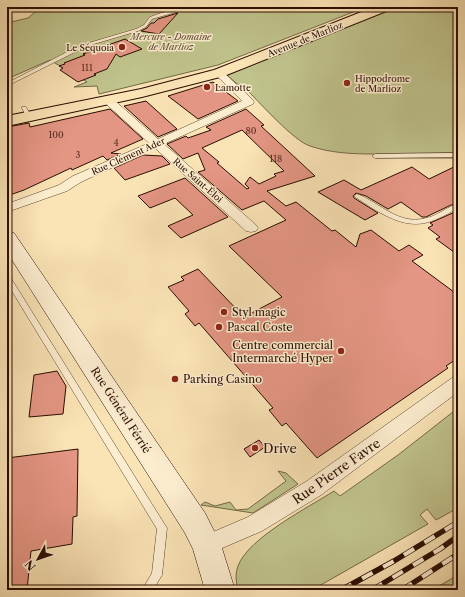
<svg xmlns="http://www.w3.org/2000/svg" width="465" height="597" font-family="'Libre Caslon Text',serif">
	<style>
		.green { fill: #c0c38c; stroke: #756846 }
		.building { fill: #e49684; stroke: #2a0c01; fill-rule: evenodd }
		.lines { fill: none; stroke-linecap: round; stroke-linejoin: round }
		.service-casing { stroke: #5e422e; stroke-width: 1 }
		.minor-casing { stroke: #5e422e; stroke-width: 1 }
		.secondary-casing { stroke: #2a0c01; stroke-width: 1 }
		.primary-casing { stroke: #2a0c01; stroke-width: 2 }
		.service { fill: #fcedcf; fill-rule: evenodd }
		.minor { fill: #fcedcf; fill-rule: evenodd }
		.secondary { fill: #fcedcf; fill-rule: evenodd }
		.primary { fill: #fae3b5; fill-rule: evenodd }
		.rail-casing { stroke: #2a0c01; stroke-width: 5.5 }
		.rail { stroke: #fcedcf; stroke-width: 4; stroke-dasharray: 12; stroke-linecap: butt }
		.poi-dot { fill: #8f2418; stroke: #fcedcf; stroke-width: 1.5 }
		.labels { text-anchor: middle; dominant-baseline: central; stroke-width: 3; stroke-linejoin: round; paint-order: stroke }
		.far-park-label { font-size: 9px; font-style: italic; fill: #5e4c32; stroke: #fcedcf }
		.far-street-label { font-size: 9px; fill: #2a0c01; stroke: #fcedcf }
		.far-poi-label { font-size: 9px; fill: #2a0c01; stroke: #fcedcf; text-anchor: start }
		.number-label { font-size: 9px; fill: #582e22 }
		.poi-label { font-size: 11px; fill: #2a0c01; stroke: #fcedcf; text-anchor: start }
		.street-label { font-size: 11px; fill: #2a0c01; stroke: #fcedcf }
		.near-poi-label { font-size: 13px; fill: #2a0c01; stroke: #fcedcf; text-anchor: start }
		.near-street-label { font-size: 13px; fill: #2a0c01; stroke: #fcedcf }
	</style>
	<rect width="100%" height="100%" fill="#fae3b5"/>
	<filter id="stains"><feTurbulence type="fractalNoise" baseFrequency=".005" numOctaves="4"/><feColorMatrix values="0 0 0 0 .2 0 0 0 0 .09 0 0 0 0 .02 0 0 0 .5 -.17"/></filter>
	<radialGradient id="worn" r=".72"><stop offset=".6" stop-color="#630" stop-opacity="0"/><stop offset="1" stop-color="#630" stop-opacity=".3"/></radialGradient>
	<path class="green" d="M41 7H366L218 65 99 94 97 86 74 87 87 82 50 60 7 79V23L28 18Z
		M393 7H458V158H376L374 154C353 154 330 153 310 146 294 141 261 104 248 91L244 90 227 75 318 39Z
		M458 408V508L436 520 427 509 420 515 428 524 312 590H238C236 582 235 574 238 566 248 538 309 507 334 491L340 496 398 455Z
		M278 471 286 473 298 484 253 513 201 505 205 502 215 506 230 502 236 510 248 509 286 481Z
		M458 575V590H432Z"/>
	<path class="building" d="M178 13 159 34 141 31 147 28 151 23H154L158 19Z
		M125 39 142 49 120 57 116 54 107 69 94 74 96 75 78 82 60 70 63 68 59 66 65 64 64 63 85 55 83 54Z
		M213 82 238 101 198 119 168 96Z
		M146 101 177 129 158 137 124 106Z
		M110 109 143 139 111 153 121 154 107 160 103 156 72 170 71 168 24 190 7 196V127L29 123 30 127Z
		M246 109 264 125 261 126 315 176 267 191 286 206 296 202 332 231 335 230 356 247 360 234 371 230 399 251 409 245 423 255 412 261 458 295V358L446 366 448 368 317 458 286 423 282 426 269 410 273 408 199 323 195 326 185 314 189 311 168 287 184 280 181 277 198 269 244 317 282 297 229 246 286 220 264 201 242 210 198 172 205 170 198 153 183 159 167 144 186 136 188 138 211 130 206 127ZM242 130 284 171 274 174 276 176 259 184 250 177 245 184 249 188 247 189 217 163 219 162 202 148Z
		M143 155 162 156 170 164 125 180 114 168Z
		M458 165V204L451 205 426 217H422L401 202 388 209 366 196 356 193 353 196 354 198 378 213 365 220 318 192 344 180 361 190 412 167 429 179Z
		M185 178 228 217 181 238 168 226 193 215 175 198 150 208 138 196Z
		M455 212H458V255L436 239 440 237 428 228 433 225 430 223Z
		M57 371 66 386 63 414 29 417 34 375Z
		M259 440 265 447 250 457 244 449Z
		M78 449 77 516 73 517 72 544 31 551 27 590H7V458Z"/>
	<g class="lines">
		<g class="service-casing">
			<path id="service" d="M187 7H194L152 19 146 27 138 31 94 44 73 53 7 86V83L69 51 92 42 136 29 144 25 150 17 161 13Z
				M200 7H232L216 10Z
				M22 107H26L30 114 27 118 22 117 25 114 22 108Z
				M458 153V157L375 158 372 156 375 154Z
				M357 194C380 202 398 226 426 218 437 216 445 208 455 205L458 206V211L455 210C447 214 438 219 429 222 402 230 377 211 355 197L354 196Z
				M7 275H9L165 525 167 528 162 575 153 590H142L152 573 157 529 7 283Z"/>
		</g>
		<g class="minor-casing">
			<path id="minor" d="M219 70 222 71 253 100 254 102 253 104 164 144 256 225 258 228 256 231 251 232 246 231 155 148 81 182 67 191 7 212V204L59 185 73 176 149 143 104 102 103 100 104 98H112L158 139 242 101 214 73Z
				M458 376V392L321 495 262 531 206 555 199 552 196 545 199 538 248 517 307 481 452 378Z"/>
		</g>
		<g class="secondary-casing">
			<path id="secondary" d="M7 231 14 233 205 513 221 545 235 590H205L193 549 185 533 7 252Z"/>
		</g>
		<g class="primary-casing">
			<path id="primary" d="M374 7H391L389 10 224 76 142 97 7 126V116L141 89 214 70Z"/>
		</g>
		<use href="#service" class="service"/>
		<use href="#minor" class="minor"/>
		<use href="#secondary" class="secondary"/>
		<use href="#primary" class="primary"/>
		<g class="rail-casing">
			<path id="rail" d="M341 590 394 561 458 522
				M372 590 440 549 458 536
				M402 590 458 554"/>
		</g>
		<use href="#rail" class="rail"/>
	</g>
	<g class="poi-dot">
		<circle cx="122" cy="47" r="4"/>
		<circle cx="347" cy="83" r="4"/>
		<circle cx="207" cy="87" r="4"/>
		<circle cx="224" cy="312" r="4"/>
		<circle cx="219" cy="327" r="4"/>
		<circle cx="341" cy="351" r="4"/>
		<circle cx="175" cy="379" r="4"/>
		<circle cx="255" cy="448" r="4"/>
	</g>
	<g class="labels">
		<g class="far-park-label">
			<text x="171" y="36">Mercure - Domaine<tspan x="171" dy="10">de Marlioz</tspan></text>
		</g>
		<g class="far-street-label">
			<text transform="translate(305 39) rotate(-22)">Avenue de Marlioz</text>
			<text transform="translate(128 156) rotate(-24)">Rue Clément Ader</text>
			<text transform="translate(198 180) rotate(41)">Rue Saint-Éloi</text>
		</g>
		<g class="far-poi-label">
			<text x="114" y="47" text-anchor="end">Le Séquoia</text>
			<text x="355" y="78">Hippodrome<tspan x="355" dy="10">de Marlioz</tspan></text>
			<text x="215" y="87">Lamotte</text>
		</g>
		<g class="number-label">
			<text x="87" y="67">111</text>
			<text x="251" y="130">80</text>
			<text x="56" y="134">100</text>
			<text x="116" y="142">4</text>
			<text x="78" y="154">3</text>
			<text x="276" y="158">118</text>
		</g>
		<g class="poi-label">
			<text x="232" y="312">Styl magic</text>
			<text x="227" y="327">Pascal Coste</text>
			<text x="333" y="345" text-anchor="end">Centre commercial<tspan x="333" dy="13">Intermarché Hyper</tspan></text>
			<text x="183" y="379">Parking Casino</text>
		</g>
		<g class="street-label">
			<text transform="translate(121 410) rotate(57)">Rue Général Férrié</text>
		</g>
		<g class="near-poi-label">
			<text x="263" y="448">Drive</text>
		</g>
		<g class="near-street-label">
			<text transform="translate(336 471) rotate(-35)">Rue Pierre Favre</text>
		</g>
	</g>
	<rect width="465" height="597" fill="none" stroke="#fae3b5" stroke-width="24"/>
	<rect x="8" y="8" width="449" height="581" fill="none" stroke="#2a0c01" stroke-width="2"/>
	<rect x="12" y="12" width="441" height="573" fill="none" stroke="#2a0c01"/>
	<g transform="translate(38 559) rotate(230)" stroke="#fcedcf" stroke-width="3" paint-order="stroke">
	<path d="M0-3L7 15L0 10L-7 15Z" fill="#2a0c01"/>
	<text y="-6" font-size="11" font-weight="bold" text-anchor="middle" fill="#2a0c01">N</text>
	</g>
	<rect width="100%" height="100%" filter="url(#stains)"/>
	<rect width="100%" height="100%" fill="url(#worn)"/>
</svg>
